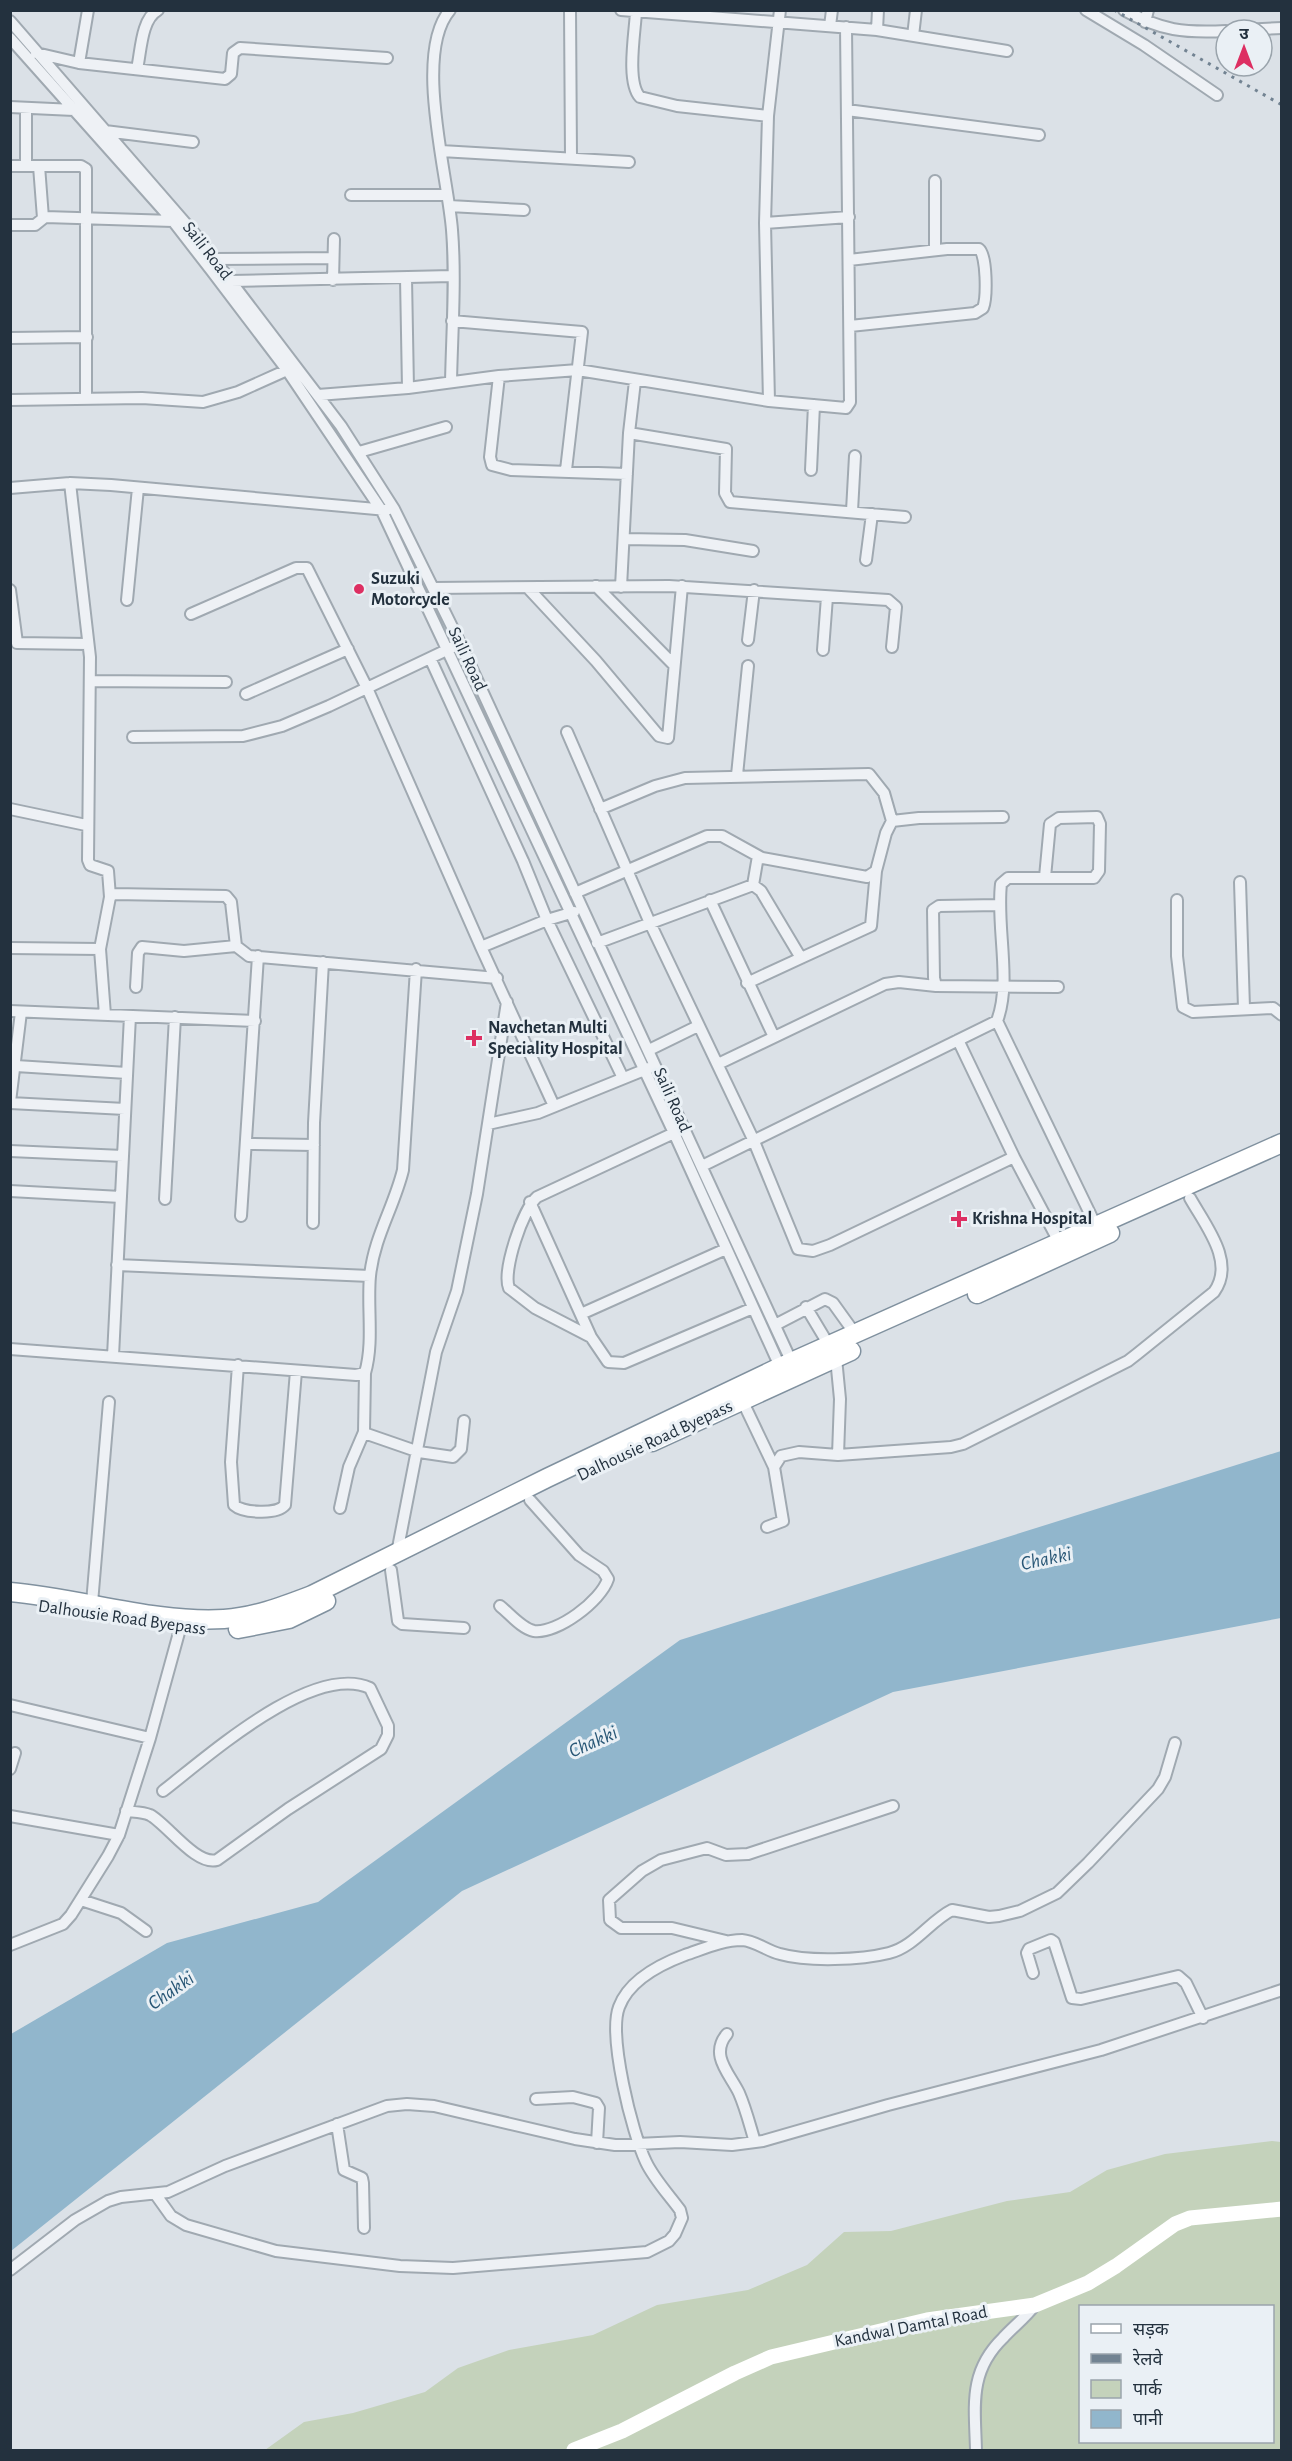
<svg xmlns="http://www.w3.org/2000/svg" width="1292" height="2461" font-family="'Alegreya Sans','Noto Sans Devanagari',sans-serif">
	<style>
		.green { fill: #c4d2bb; fill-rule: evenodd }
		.water { fill: #91b6cc }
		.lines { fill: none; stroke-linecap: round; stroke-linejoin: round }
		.street-casing { stroke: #a0a9b1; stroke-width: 14 }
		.highway-casing { stroke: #80919f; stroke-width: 21 }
		.street { stroke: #eef1f5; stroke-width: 10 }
		.secondary { stroke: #fff; stroke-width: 15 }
		.highway { stroke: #fff; stroke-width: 18 }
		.rail { stroke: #728392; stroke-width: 3; stroke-dasharray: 3 6; stroke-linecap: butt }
		.poi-dot { fill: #dd2f62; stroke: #eaf0f5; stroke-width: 2 }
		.labels { text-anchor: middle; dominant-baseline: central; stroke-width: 6; stroke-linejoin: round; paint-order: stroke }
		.street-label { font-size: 18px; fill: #23313e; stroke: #eaf0f5 }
		.poi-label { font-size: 18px; font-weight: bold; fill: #23313e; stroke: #eaf0f5; text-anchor: start }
		.water-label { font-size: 20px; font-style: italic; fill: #295776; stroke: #eaf0f5 }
	</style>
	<rect width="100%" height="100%" fill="#dbe1e7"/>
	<path class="green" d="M1272 2141 1281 2142V2450H265L304 2422 353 2413 425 2392 458 2368 509 2350 593 2335 657 2305 748 2290 807 2265 844 2232 891 2231 1007 2201 1070 2192 1107 2170 1165 2154ZM1080 2306H1272V2442H1080Z"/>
	<path class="water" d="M1281 1451V1618L893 1692 462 1891 11 2251V2034L167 1943 318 1902 680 1640Z"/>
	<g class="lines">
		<g class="street-casing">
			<path id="street" d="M450 10C413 53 448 176 452 230 456 279 452 332 451 382
				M570 10 571 157
				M621 10 877 30 1007 51
				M1086 10 1144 45 1217 95
				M1124 10C1162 31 1184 33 1226 31
				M636 12C635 32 626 82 640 97L677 106 768 116
				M10 21 194 233 341 426 394 509 460 643 793 1365
				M1145 22 1148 10
				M830 26 832 10
				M877 30 878 10
				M1243 30 1282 28
				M913 36 916 10
				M10 38 173 221 211 270 287 370 382 511 674 1133 782 1371
				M36 53 79 63 225 79 231 74 233 53 240 48 387 58
				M79 63 88 10
				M137 69C141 52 141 19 158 10
				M10 107 74 110
				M847 110 1039 135
				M105 131 193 142
				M441 151 629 162
				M10 166H81L86 169V398
				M26 166V110
				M39 166 43 218
				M351 195H446
				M449 206 524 210
				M765 223 768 116 780 10
				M10 225H35L45 217 173 221
				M935 250V181
				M214 259 333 258
				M849 260 947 249H979C987 255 987 298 983 308L975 313 850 326
				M406 278 408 388
				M333 280 334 239
				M231 281 452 276
				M452 321 582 332 566 470
				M10 338 87 337
				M499 376 490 457 492 465 511 470 627 474
				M318 395 408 388 499 376 578 370 769 401 846 408 850 402 846 27
				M10 400 142 398 203 402 238 392 287 370
				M769 401 765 223 849 217
				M629 433 726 449 725 493 730 502 905 517
				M359 452 446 427
				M811 470 814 405
				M70 483 90 657 88 860 90 865 108 871 110 897 100 949 105 1015
				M10 488 70 483 111 485 387 510
				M852 511 855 456
				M624 539 685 540 753 551
				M866 560 872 514
				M596 586 673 664
				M621 587 629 433 635 381
				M433 588 669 586 888 600 896 607 892 647
				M528 588 596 661 659 736 668 738 682 586
				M10 590 17 643 88 644
				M127 600 138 488
				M191 614 296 568H307L367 688 481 947 554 1106
				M748 640 754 590
				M823 650 827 597
				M430 658 523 861 547 920 623 1078
				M90 681 226 682
				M246 694 348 649
				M567 732 650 923 753 1139 798 1249 813 1251 830 1245 1014 1157
				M133 737 243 736 282 726 329 706 453 647
				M737 775 748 666
				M10 809 86 825
				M600 809 655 786 685 778 869 774 884 793 892 821
				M1240 882 1244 1008
				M753 885 758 856
				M575 893 707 836H722L762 858 867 877 876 871 886 833 892 821 919 818 1003 817
				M110 897 114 894 226 896 231 902 236 946 249 956 497 978
				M710 900 774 1037
				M1177 900V956L1183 1007 1193 1012 1273 1008 1282 1015
				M998 905 939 906 933 910 934 978 936 986 1058 987
				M597 943 753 885 761 891 801 958 747 983
				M481 947 547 920 574 912
				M10 948 100 949
				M801 958 871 926 876 871
				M136 987 138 953 142 947 184 951 236 946
				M10 1011 255 1021
				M997 1021 1096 1226
				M958 1040 1014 1157 1059 1242
				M649 1050 698 1026
				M718 1064 885 984 899 982 936 986
				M16 1066 127 1073
				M10 1102 21 1012
				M10 1103 125 1109
				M488 1124 538 1113 649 1068
				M248 1144 314 1145
				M10 1151 123 1156
				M702 1166 997 1021C1012 981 996 927 1001 884L1008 878H1094L1099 871 1100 824 1097 817 1059 818 1050 824 1045 877
				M10 1191 121 1197
				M165 1199 175 1017
				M530 1202 591 1337 608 1362 624 1363 753 1308
				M241 1216 258 956
				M313 1223 314 1123 323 962
				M117 1265 370 1276
				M806 1307 830 1347
				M581 1314 726 1249
				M775 1325 825 1299 833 1303 856 1335
				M591 1337 535 1308 509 1288C502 1271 523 1209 537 1197L674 1133
				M10 1349 356 1375 365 1373C374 1342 367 1307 370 1276 374 1237 394 1207 403 1170L416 969
				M113 1356 130 1016
				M836 1358 840 1399 838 1455
				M238 1365 231 1462 234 1505C243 1513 277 1515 285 1505L296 1371
				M365 1373 364 1432 367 1434 419 1452 453 1457 461 1449 464 1421
				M742 1400 774 1467
				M340 1508 349 1467 364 1432
				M767 1527 783 1521 774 1467 781 1456 799 1452 838 1455 951 1447 963 1444 1128 1361 1137 1354 1214 1292C1236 1262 1205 1225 1190 1198
				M397 1553 436 1352 457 1291 477 1194 507 1002
				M391 1570 398 1621 402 1624 464 1628
				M92 1603 109 1402
				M500 1606C509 1613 522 1629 534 1631 557 1634 601 1601 608 1579L603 1571 579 1555 530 1500
				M10 1705 150 1738
				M10 1769 15 1753
				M126 1811C134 1812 143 1812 150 1815 167 1824 196 1866 217 1860L288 1809 381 1749 388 1735V1726L370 1688C312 1662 206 1758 163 1791
				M10 1816 119 1835
				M81 1900 121 1913 146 1931
				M726 1941 672 1928H621L610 1920 609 1900 642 1871 661 1860 707 1848 726 1855 748 1854 893 1806
				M10 1945 63 1924 71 1915 108 1856 119 1835 150 1738 180 1629
				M1033 1973 1027 1953 1029 1949 1051 1940 1054 1942 1072 1998 1081 1999 1178 1976 1186 1983 1203 2018
				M727 2034C709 2055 730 2074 739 2093 746 2109 750 2126 755 2142
				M536 2099 573 2097 596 2103 599 2108 597 2143
				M337 2124 344 2170 362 2178 363 2183 364 2228
				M156 2195 171 2216 186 2225 276 2251 400 2266 453 2268 647 2252 669 2241 675 2234 682 2218 680 2210C669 2195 654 2179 646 2162 632 2133 608 2036 619 2007 629 1980 661 1964 685 1955 703 1949 723 1940 742 1940 756 1941 767 1951 780 1954 808 1962 861 1960 889 1953 914 1947 930 1921 952 1910L989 1917 999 1916 1020 1911 1057 1893 1088 1863 1158 1789 1165 1777 1175 1743
				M10 2270 75 2220 108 2201 121 2197 168 2192 225 2166 387 2106 407 2104 434 2106 575 2139 615 2145 680 2142 732 2145 763 2141 888 2105 1101 2050 1282 1990
				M976 2450C975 2407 968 2372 1003 2338 1014 2326 1025 2318 1035 2305"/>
		</g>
		<g class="highway-casing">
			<path id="highway" d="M977 1294 1110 1233
				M652 1442 851 1351
				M10 1592C81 1598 153 1623 224 1619 255 1617 283 1606 312 1595L547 1478 780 1367 1282 1143
				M238 1629 289 1619 326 1601"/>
		</g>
		<use href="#street" class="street"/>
		<path class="secondary" d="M574 2450 622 2431 735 2373 771 2357 927 2320 1035 2305 1088 2283 1116 2266 1175 2224 1190 2218 1282 2209"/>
		<use href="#highway" class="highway"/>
		<path class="rail" d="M1114 10 1282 105"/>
	</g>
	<g class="poi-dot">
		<circle cx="359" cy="589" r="6"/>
		<path d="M471 1029h6v6h6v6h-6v6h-6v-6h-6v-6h6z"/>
		<path d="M956 1210h6v6h6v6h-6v6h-6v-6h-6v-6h6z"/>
	</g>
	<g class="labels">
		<g class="street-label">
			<text transform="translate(207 251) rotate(52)">Saili Road</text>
			<text transform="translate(467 659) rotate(65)">Saili Road</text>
			<text transform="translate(672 1100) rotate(66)">Saili Road</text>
			<text transform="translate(655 1441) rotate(-25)">Dalhousie Road Byepass</text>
			<text transform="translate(122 1618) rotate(8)">Dalhousie Road Byepass</text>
			<text transform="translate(911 2327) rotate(-11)">Kandwal Damtal Road</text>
		</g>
		<g class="poi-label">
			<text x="371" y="579">Suzuki<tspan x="371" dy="21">Motorcycle</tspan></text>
			<text x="488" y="1028">Navchetan Multi<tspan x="488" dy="21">Speciality Hospital</tspan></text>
			<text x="972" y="1219">Krishna Hospital</text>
		</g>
		<g class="water-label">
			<text transform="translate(1046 1559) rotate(-12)">Chakki</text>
			<text transform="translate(593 1742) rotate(-24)">Chakki</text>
			<text transform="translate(171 1991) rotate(-35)">Chakki</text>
		</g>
	</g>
	<rect width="1292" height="2461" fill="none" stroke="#23313e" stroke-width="24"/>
	<rect x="1079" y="2305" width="195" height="138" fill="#eaf0f5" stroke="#9aa4ac" stroke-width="1.5"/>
	<rect x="1091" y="2324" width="30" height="9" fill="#ffffff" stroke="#9aa4ac" stroke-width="1.5"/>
	<text x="1133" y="2335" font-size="18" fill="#23313e">सड़क</text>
	<rect x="1091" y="2354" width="30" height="9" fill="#728392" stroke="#9aa4ac" stroke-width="1.5"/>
	<text x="1133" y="2365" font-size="18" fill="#23313e">रेलवे</text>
	<rect x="1091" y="2380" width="30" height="18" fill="#c4d2bb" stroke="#9aa4ac" stroke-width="1.5"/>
	<text x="1133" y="2395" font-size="18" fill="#23313e">पार्क</text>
	<rect x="1091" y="2410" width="30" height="18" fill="#91b6cc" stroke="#9aa4ac" stroke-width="1.5"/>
	<text x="1133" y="2425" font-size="18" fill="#23313e">पानी</text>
	<g transform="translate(1244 48)"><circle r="28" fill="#eaf0f5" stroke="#9aa4ac" stroke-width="1.5"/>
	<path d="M0-4.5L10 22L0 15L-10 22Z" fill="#dd2f62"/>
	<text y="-9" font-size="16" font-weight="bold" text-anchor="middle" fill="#23313e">उ</text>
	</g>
</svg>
